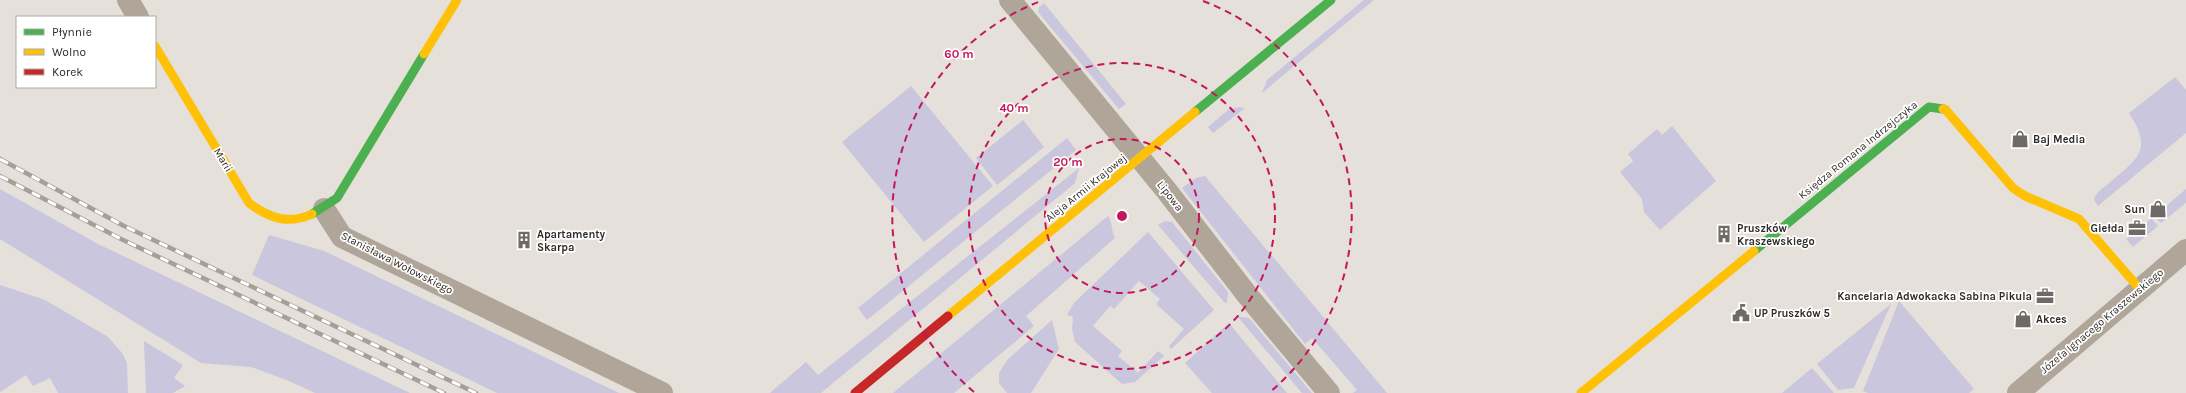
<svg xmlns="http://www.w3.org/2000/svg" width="2186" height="393" font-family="Karla,sans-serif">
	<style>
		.green { fill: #c9c6dd }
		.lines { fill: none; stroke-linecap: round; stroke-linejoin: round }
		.street { stroke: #b0a599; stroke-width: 22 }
		.fast { stroke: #4caf50; stroke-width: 9 }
		.slow { stroke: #ffc107; stroke-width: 9 }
		.jam { stroke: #c62828; stroke-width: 9 }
		.rail-casing { stroke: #a69f98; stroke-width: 4.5 }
		.rail { stroke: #fff; stroke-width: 3; stroke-dasharray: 9; stroke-linecap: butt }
		.ring { fill: none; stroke: #c2185b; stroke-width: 2; stroke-dasharray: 7 5 }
		.labels { text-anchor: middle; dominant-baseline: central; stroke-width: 3.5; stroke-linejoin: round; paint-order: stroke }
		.poi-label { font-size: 11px; font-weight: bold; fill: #2f2b26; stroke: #fff; text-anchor: start }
		.street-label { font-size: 11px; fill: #2f2b26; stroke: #fff }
		.centre { fill: #c2185b; stroke: #fff; stroke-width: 2 }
		.ring-label { font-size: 12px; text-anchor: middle; font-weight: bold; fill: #c2185b; stroke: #fff; stroke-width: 3.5; stroke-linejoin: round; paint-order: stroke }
	</style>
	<rect width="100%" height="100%" fill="#e6e0da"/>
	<path class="green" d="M1364 0H1374L1262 93 1267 80Z
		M1044 3 1126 104 1119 109 1038 12 1039 7Z
		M2175 77 2186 90V133L2098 206 2094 200C2096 192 2102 189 2108 184 2137 159 2154 151 2129 113Z
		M911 86 993 186 924 242 842 142Z
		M1239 107 1245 108 1213 133 1208 127 1228 110Z
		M1023 120 1044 147 997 185 976 158Z
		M1672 126 1716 181 1660 230 1644 212 1642 199 1620 172 1633 161 1628 154 1657 129 1662 135Z
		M1067 138 1076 150 867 320 858 308Z
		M1079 168 1075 183 821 393H770L806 362 818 375Z
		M1205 176 1387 393H1353L1357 390 1312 338 1305 344 1182 188 1196 178Z
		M0 189 98 244 410 393H315L289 381 251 367 201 363 0 239Z
		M2186 189V203L2161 223 2154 216Z
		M1108 216C1113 223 1111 231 1115 238L1026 316 1034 326 954 393H893Z
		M2151 218 2158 226 2133 247 2126 239Z
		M1165 221 1172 222 1228 292 1227 303 1224 302 1158 225Z
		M1148 232 1214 310 1171 349 1169 346 1184 329 1156 304 1160 299 1139 281 1114 309 1110 306 1093 326 1122 351 1118 356 1138 373 1158 351 1164 356 1135 382 1122 384 1075 342 1072 329 1073 317 1067 315 1074 303Z
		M269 235 324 251 619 393H497L252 275Z
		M0 285 45 300 108 337 123 354 127 364 128 393H58L50 378 33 386 26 375 0 392Z
		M1899 301 1974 389 1969 393H1868L1863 391Z
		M1891 304 1854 388 1838 390 1817 364Z
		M1237 316 1249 318 1312 393H1302Z
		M1052 320 1059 349 1031 393H1007L999 383V373L1008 359Z
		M1229 323 1287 393H1212L1185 363Z
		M144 341 183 365 174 378 185 386 173 393H146Z
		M1812 368 1834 393H1782Z"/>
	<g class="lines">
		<path class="street" d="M128 0 138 17
			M1010 0 1166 190 1248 296 1329 393
			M324 209 342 237 662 393
			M2018 393 2186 250"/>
		<path class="fast" d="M1195 112 1331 0
			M312 214 337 198 424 54
			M1754 251 1929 107 1943 109"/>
		<path class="slow" d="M155 46 249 203C269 218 288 225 312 214
			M424 54 457 0
			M1943 109H1945L2013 188 2025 196 2079 219 2139 288
			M948 316 1195 112
			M1581 393 1754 251"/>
		<path class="jam" d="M855 393 948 316"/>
		<g class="rail-casing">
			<path id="rail" d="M0 159 124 226 476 393
				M0 176 121 239 444 393"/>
		</g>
		<use href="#rail" class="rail"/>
	</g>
	<g class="ring">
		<circle cx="1122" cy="216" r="77"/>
		<circle cx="1122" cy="216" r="153"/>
		<path d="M974 392A230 230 0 0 1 1041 1M1203 1A230 230 0 0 1 1270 392"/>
	</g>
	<defs>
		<g id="shop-bare" transform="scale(1.38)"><path d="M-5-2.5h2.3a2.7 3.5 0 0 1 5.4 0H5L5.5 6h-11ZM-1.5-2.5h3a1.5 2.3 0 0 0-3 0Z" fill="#6f6a65" stroke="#fff" stroke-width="2.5" paint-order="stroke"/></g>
		<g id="office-bare" transform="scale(1.38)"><path d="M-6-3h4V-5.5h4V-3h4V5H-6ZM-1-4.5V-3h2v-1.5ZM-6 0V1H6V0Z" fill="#6f6a65" stroke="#fff" stroke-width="2.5" paint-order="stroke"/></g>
		<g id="building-bare" transform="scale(1.38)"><path d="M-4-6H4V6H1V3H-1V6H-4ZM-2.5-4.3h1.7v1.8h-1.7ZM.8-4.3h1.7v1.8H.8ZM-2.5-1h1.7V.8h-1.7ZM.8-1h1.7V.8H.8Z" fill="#6f6a65" stroke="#fff" stroke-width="2.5" paint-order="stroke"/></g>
		<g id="civic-bare" transform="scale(1.38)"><path d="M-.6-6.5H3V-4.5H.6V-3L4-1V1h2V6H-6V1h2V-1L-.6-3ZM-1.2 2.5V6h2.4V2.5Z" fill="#6f6a65" stroke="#fff" stroke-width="2.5" paint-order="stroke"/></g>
	</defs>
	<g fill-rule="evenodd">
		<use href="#shop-bare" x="2020" y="139"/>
		<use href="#shop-bare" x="2158" y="209"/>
		<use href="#office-bare" x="2137" y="228"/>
		<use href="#building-bare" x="1724" y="234"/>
		<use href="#building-bare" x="524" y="240"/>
		<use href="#office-bare" x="2045" y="296"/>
		<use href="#civic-bare" x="1741" y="313"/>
		<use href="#shop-bare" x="2023" y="319"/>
	</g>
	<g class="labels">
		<g class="poi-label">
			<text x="2033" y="139">Baj Media</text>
			<text x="2145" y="209" text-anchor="end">Sun</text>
			<text x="1737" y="228">Pruszków<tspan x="1737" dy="13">Kraszewskiego</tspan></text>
			<text x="2124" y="228" text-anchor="end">Giełda</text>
			<text x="537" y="234">Apartamenty<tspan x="537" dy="13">Skarpa</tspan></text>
			<text x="2032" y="296" text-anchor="end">Kancelaria Adwokacka Sabina Pikula</text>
			<text x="1754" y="313">UP Pruszków 5</text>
			<text x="2036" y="319">Akces</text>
		</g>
		<g class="street-label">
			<text transform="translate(1858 150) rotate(-39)">Księdza Romana Indrzejczyka</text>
			<text transform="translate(223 160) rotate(59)">Marii</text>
			<text transform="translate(1086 188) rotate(-39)">Aleja Armii Krajowej</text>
			<text transform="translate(1170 196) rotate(52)">Lipowa</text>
			<text transform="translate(397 263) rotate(27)">Stanisława Wołowskiego</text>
			<text transform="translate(2102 321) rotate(-40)">Józefa Ignacego Kraszewskiego</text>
		</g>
	</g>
	<circle cx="1122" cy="216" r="6" class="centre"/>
	<g class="ring-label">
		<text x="959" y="58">60 m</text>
		<text x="1014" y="112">40 m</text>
		<text x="1068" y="166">20 m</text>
	</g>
	<rect x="16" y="16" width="140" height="72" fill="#ffffff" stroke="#acaaa8"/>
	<rect x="24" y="29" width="20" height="6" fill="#4caf50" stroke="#acaaa8"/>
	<text x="52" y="36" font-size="12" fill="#2f2b26">Płynnie</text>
	<rect x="24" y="49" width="20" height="6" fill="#ffc107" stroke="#acaaa8"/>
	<text x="52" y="56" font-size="12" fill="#2f2b26">Wolno</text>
	<rect x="24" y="69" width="20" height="6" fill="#c62828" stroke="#acaaa8"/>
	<text x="52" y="76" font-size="12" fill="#2f2b26">Korek</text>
</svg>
